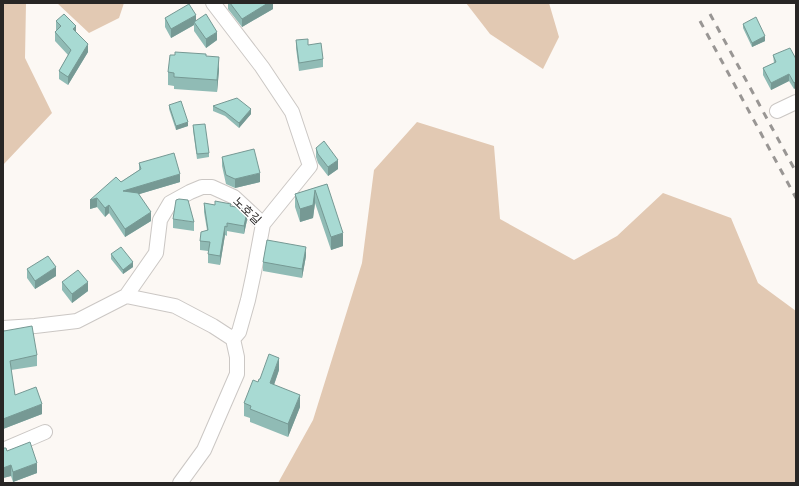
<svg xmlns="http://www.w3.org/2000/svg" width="799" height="486" font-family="Rubik,'Noto Sans KR',sans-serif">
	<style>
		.green { fill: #e2c9b3 }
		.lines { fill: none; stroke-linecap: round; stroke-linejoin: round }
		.street-casing { stroke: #cbc7c4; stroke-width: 16 }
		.street { stroke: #fff; stroke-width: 14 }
		.rail { stroke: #999694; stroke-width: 3; stroke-dasharray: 7 7; stroke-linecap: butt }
		.wall { fill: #90bbb5 }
		.shaded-wall { fill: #769994 }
		.building { fill: #a8dad3; stroke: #769994 }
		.labels { text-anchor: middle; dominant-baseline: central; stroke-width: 3; stroke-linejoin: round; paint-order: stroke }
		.street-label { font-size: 12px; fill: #282625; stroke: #fff }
	</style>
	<rect width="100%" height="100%" fill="#fcf8f4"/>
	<path class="green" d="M3 3H26L25 58 52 113 3 165Z
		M57 3H124L119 18 89 33Z
		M466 3H549L559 37 543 69 490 34Z
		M417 122 494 146 500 219 574 260 617 236 663 193 731 218 758 283 796 311V483H278L313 420 362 263 374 170Z"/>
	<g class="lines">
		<g class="street-casing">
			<path id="street" d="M213 3 262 67 292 112 310 166 263 224
				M777 111 796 102
				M126 296 175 306 213 326 233 339
				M3 328 35 326 77 321 126 296 156 253 160 220 170 203 190 192 202 187H212L234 197 263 224 254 272 248 300 239 332 233 339
				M3 450 45 432
				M180 483 204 450 237 374V357L233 339"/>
		</g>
		<use href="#street" class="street"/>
		<path class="rail" d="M710 14 796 172
			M700 21 796 198"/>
	</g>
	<path class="wall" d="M228 3H275L273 4V9L242 27 228 9Z
		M165 18 196 21 217 40 206 48 194 31V25L171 38 165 27Z
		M56 21 76 32 88 52 68 85 59 79V71L68 55 55 41V32L57 30H56Z
		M743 24 765 41 752 47 743 28Z
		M296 40 308 45 323 59V67L299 71 296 48Z
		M773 55 796 59 794 89 789 81 771 90 763 75V68L774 63Z
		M206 56 219 70 217 92 174 89V86L168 85V72Z
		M169 105 188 126 176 130 169 109Z
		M213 106 251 114 239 128 225 116 213 111Z
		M193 125 209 153V157L197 159 193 130Z
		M316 148 338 169 328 176 318 163 316 157Z
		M222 157 260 182 235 188 226 184 222 166Z
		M139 163 180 182 139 194 151 221 125 237 109 213 105 217 97 207 90 209V200L121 182 139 170Z
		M327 184 343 246 331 250 315 203 313 218 300 222 295 207V194Z
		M204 203 215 205 231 206 247 220 244 234 227 231V236L225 235 220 265 208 263V251L200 250V241L207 230 204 212Z
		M173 219 194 222V231L173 228Z
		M111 254 133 267 123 274 111 259Z
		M306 256 302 278 263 271V262Z
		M27 269 56 276 35 289 27 278Z
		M62 282 88 291 72 303 62 290Z
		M4 331 37 355V366L11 370 15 395 42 414 3 429Z
		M279 370 274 385 300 407 288 437 250 422V418L244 416V403L260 379Z
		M3 448 7 451 37 473 13 482 11 476 3 478Z"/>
	<path class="shaded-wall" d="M268 3H275L273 4V9L242 27V19Z
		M196 15V24L194 22V25L171 38V29Z
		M76 26V34L73 29Z
		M217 32V40L206 48V39Z
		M765 36V41L752 47V43Z
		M88 44V52L68 85V77Z
		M219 57V70L217 92V80Z
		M789 74V81L771 90V83Z
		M796 81V88L794 89V83Z
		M251 109V114L239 128V123Z
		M188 122V126L176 130V126Z
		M338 160V169L328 176V167Z
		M260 173V182L235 188V179Z
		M180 174V182L123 199V191Z
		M315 190V203L313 218 300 222V209Z
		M97 198V207L90 209V200Z
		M109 205V213L105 217V208Z
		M151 212V221L125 237V229Z
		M247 212V220L244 234V226Z
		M225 226V235L220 265V256Z
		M343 233V246L331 250V237Z
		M306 247V256L302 278V269Z
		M133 262V267L123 274V270Z
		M56 267V276L35 289V281Z
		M88 282V291L72 303V294Z
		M279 358V370L270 396V383Z
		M300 395V407L288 437V424Z
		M42 404V414L3 429V419Z
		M37 463V473L13 482V472Z
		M11 465V476L3 478V468Z"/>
	<path class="building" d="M230 3H268L242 19Z
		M189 4 196 15 171 29 165 18Z
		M64 14 76 26 73 29 88 44 68 77 59 71 71 50 55 32 61 26 56 21Z
		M206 14 217 32 206 39 194 22Z
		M756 17 765 36 752 43 743 24Z
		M308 39V45L321 43 323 59 299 63 296 40Z
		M790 48 796 59V81L794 83 789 74 771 83 763 68 776 62 773 55Z
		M175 52 206 54V56L219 57 217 80 174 77V73L168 72 170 55H175Z
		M237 98 251 109 239 123 225 112 213 106Z
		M181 101 188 122 176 126 169 105Z
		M205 124 209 153 197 154 193 125Z
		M324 141 338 160 328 167 318 154 316 148Z
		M254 149 260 173 235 179 226 175 222 157Z
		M174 153 180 174 123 191 138 193 151 212 125 229 109 205 105 208 97 198 90 200 116 177 121 182 141 169 139 163Z
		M327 184 343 233 331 237 315 190 313 205 300 209 295 194Z
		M179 199 188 200 194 222 173 219 176 200Z
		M215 201 231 204 230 206 242 208 247 212 244 226 227 223V227L225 226 220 256 208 254 210 242 200 241 201 232 208 230 204 203 215 205Z
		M267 240 306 247 302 269 263 262Z
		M121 247 133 262 123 270 111 254Z
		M48 256 56 267 35 281 27 269Z
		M78 270 88 282 72 294 62 282Z
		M32 326 37 355 10 361 15 395 36 387 42 404 3 419V328L4 331Z
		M269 354 279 358 270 383 300 395 288 424 250 409 251 406 244 403 253 380 258 382 259 379H260Z
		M30 442 37 463 13 472 11 465 3 468V448H6L7 451Z"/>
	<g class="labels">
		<g class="street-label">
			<text transform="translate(247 211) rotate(44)">노호길</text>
		</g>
	</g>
	<rect width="799" height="486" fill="none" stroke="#282625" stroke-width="8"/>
</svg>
